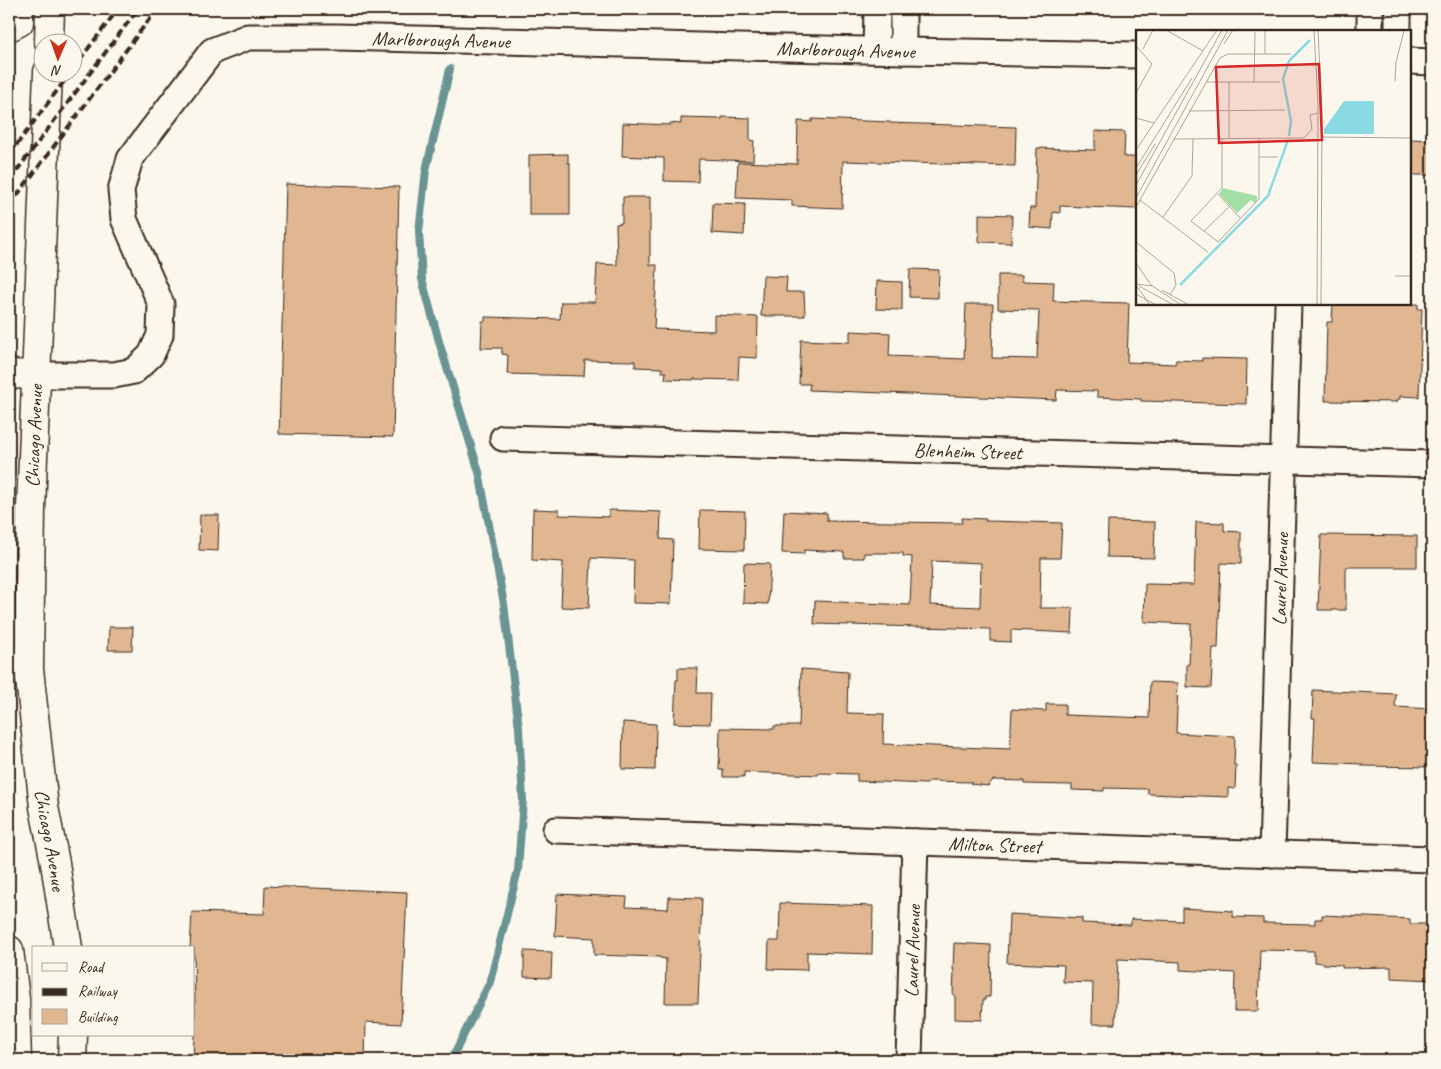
<svg xmlns="http://www.w3.org/2000/svg" width="1441" height="1069" font-family="Caveat,sans-serif">
	<style>
		.lines { fill: none; stroke-linecap: round; stroke-linejoin: round }
		.stream { stroke: #6a9493; stroke-width: 8 }
		.building { fill: #e1b792; stroke: #3b2a1e; fill-rule: evenodd }
		.minor-casing { stroke: #3b2a1e; stroke-width: 29 }
		.major-casing { stroke: #3b2a1e; stroke-width: 31 }
		.minor { stroke: #fbf7ec; stroke-width: 25 }
		.major { stroke: #fbf7ec; stroke-width: 28 }
		.rail { stroke: #3b2a1e; stroke-width: 4; stroke-dasharray: 8 4; stroke-linecap: butt }
		.labels { text-anchor: middle; dominant-baseline: central; stroke-width: 4; stroke-linejoin: round; paint-order: stroke }
		.street-label { font-size: 20px; fill: #3b2a1e; stroke: #fbf7ec }
		.inset-river { fill: none; stroke: #89dbe1; stroke-width: 2.5 }
		.inset-road { fill: none; stroke: #aea59a; stroke-width: 1 }
		.view { fill: #d62828; fill-opacity: 0.15; stroke: #d62828; stroke-width: 2.5 }
		.inset-edge { fill: none; stroke: #3b2a1e; stroke-width: 2.5 }
	</style>
	<rect width="100%" height="100%" fill="#fbf7ec"/>
	<filter id="ink" filterUnits="userSpaceOnUse"><feTurbulence type="fractalNoise" baseFrequency=".02" numOctaves="2"/><feDisplacementMap in="SourceGraphic" scale="10" xChannelSelector="R" yChannelSelector="G"/><feConvolveMatrix kernelMatrix="1 2 1 2 8 2 1 2 1" color-interpolation-filters="sRGB"/></filter>
	<g filter="url(#ink)">
		<g class="lines">
			<path class="stream" d="M466 10 467 9
				M450 69 426 170 419 232 422 279 440 345 479 472 504 604 519 728 523 800 518 870 490 982 451 1060"/>
		</g>
		<path class="building" d="M722 117 750 118V140L754 141 753 161 699 159 698 182 664 181V158L622 156 623 123 670 125V123L681 124V118L722 119Z
			M812 119 890 122V123L1016 127 1015 166 843 161 842 208 792 206V200L736 198 738 162 797 164 798 121 812 122Z
			M1095 131 1125 132 1124 157H1137V209L1060 206V213L1053 212 1052 229 1029 227 1030 208H1035L1037 148 1095 150Z
			M1410 139 1432 140V175H1410Z
			M568 154V163H570V215H529V155Z
			M286 184 399 187 393 437 279 434Z
			M623 197H650V265H657L654 329 714 331V315L758 317 757 358 739 357 738 380 693 379V380L665 379 666 372H662V368L635 367V361L585 360 584 376 507 374 508 355 502 354V348H481L482 321H485V317L560 319 561 302H595L597 264 617 265 616 224 622 223V204H623Z
			M713 203 745 204 744 235 712 233Z
			M979 214 1012 215 1011 243 979 242Z
			M910 269 939 270 938 298 909 297Z
			M998 275H1022V281L1054 282 1053 301 1129 303 1127 362 1175 364 1176 360 1202 361V358L1247 359 1246 404 1141 401V399L1097 397V391L1057 390 1056 400 809 390 810 384H799L801 340 850 342V331L890 333 889 356 964 359 966 304H993L992 358 1037 359 1039 310 998 309Z
			M763 276 787 277 786 292H804L805 316H761Z
			M877 281 902 282V310L876 309Z
			M1333 304H1418V309H1422L1419 397 1400 396V399H1398L1397 402 1325 401 1327 322H1332Z
			M533 509 559 510V515L609 517V510L661 512 660 539 673 540 671 604 633 603 634 560 591 558 589 608 561 607 563 562 532 560Z
			M700 510 745 511 744 550 699 549Z
			M784 511 827 513V521L962 523V518L986 519 985 521 1062 523 1060 558H1041L1040 608H1073L1072 633 1011 630V642L990 641V629L814 624 815 601 910 605 912 557 903 556V553H864V558H844V552L804 550V554L782 553ZM932 561 981 563 980 607 930 605Z
			M200 515H219L218 551 199 550Z
			M1108 521 1155 522 1154 558 1107 557Z
			M1196 522 1224 523V531L1241 532V564L1221 563 1218 648H1213L1211 688 1187 687V664L1189 665 1191 624 1144 622 1145 584 1194 585Z
			M1321 535 1417 536V567H1346V610H1318Z
			M744 563 770 564 768 604 743 603Z
			M109 627H133L132 650H108Z
			M678 668H698L697 693H711L710 724 674 723 676 680H678Z
			M801 669 848 672 847 713 884 714 883 744 1010 749 1012 709 1046 711V704H1065V715L1149 718 1150 682 1178 683 1176 733 1235 736 1234 765H1236L1235 789 1228 788V797L1148 794V789L1104 788V791L1072 790V785L1024 784V781L993 780 988 786 971 784V782L930 781 927 784 857 781V774L819 773 818 775 744 772V777H723V770H719L720 728 774 729V726H799Z
			M1313 690 1396 694 1395 707 1432 709V767L1362 766V764L1313 762 1315 718H1312Z
			M623 722 656 724 655 770 622 769Z
			M265 886 407 892 401 1024 366 1022 365 1060H193L195 1011 194 948H190L192 912 264 914Z
			M557 894 627 897 626 907 668 909 669 897 702 898 698 1003H665L666 959 660 958V957L594 955V938L555 936Z
			M780 903 873 906 872 954 807 952V970L768 969 769 941H779Z
			M1182 908 1233 911V917L1263 918V923L1315 924V919H1322V915L1410 919V924H1432V980L1391 978V967L1342 968V965L1324 964V963L1314 962V951L1260 950 1258 1011H1234L1235 973 1180 970V962L1118 959 1115 1024H1092L1093 983 1063 982 1064 965 1007 963 1009 914 1082 918V923L1131 925V919L1182 921Z
			M954 943 991 945 990 997H985V1000H983L982 1020 955 1019V995H953L954 970H953Z
			M524 951 552 952 551 978 524 977Z"/>
		<g class="lines">
			<g class="minor-casing">
				<g id="minor">
					<path d="M903 9V51"/>
					<path d="M1370 31V9"/>
					<path d="M1398 31V9"/>
					<path d="M876 50 877 9"/>
					<path d="M1410 61 1432 62"/>
					<path id="s1" d="M36 375H114L134 371 151 355 160 335 161 304 124 219 121 190 130 159 212 51 248 37H337L903 51 1137 55"/>
					<path id="s2" d="M503 438 1432 464"/>
					<path id="s3" d="M556 830 1432 859"/>
					<path id="s4" d="M1272 854 1288 304"/>
					<path id="s5" d="M909 1060 915 842"/>
				</g>
			</g>
			<g class="major-casing">
				<g id="major">
					<path d="M9 27 19 22V9"/>
					<path d="M49 42 50 9"/>
					<path id="s6" d="M48 72 31 509 29 669 44 807 55 863 68 948"/>
					<path d="M9 374 36 375"/>
					<path d="M9 950 15 999 17 1060"/>
					<path d="M72 1060 73 1035"/>
				</g>
			</g>
			<use href="#minor" class="minor"/>
			<use href="#major" class="major"/>
			<path class="rail" d="M72 70 118 9
				M9 155 71 72
				M9 181 138 9
				M9 206 157 9"/>
		</g>
	</g>
	<g class="labels">
		<g class="street-label">
			<text stroke="none"><textPath href="#s1" startOffset="696">Marlborough Avenue</textPath></text>
			<text stroke="none"><textPath href="#s1" startOffset="1101">Marlborough Avenue</textPath></text>
			<text transform="translate(34 436) rotate(-88)">Chicago Avenue</text>
			<text stroke="none"><textPath href="#s2" startOffset="465">Blenheim Street</textPath></text>
			<text stroke="none"><textPath href="#s4" startOffset="275">Laurel Avenue</textPath></text>
			<text stroke="none"><textPath href="#s6" startOffset="770">Chicago Avenue</textPath></text>
			<text stroke="none"><textPath href="#s3" startOffset="439">Milton Street</textPath></text>
			<text stroke="none"><textPath href="#s5" startOffset="109">Laurel Avenue</textPath></text>
		</g>
	</g>
	<g transform="translate(1136 30)">
		<rect width="275" height="275" fill="#fbf7ec"/>
		<path d="M87 158 121 166V170L119 173 115 170 101 183 83 164Z" fill="#a2dea5"/>
		<path d="M208 71H238V104H188V99Z" fill="#89dbe1"/>
		<path class="inset-river" d="M153 106 155 91 147 49 153 31 174 10M44 255 132 166 152 110"/>
		<path class="inset-road" d="M30 0 67 21M129 0V24M178 0 182 74 181 275M182 0 186 83 185 275M88 14 97 0M0 16 16 34 0 63M7 19 17 0M259 51 260 32 268 1M70 52H144M93 52V108M118 52 119 2M53 81 149 80M0 88 18 93M186 107 275 108M38 109 168 108 176 99 174 85 182 83M86 109V158L55 191 82 212 123 169V108M0 120 81 0M123 127H142M0 138 56 48M0 145 19 114M0 155 86 0M82 164 105 189M0 168 92 0M4 170 72 222M0 177 84 28 92 24H155M27 187 56 146 57 109M68 201 94 176M0 212 38 243 40 255 34 265M0 233 15 255 45 275M259 246H275M0 254 16 256M0 255 14 275M3 256 38 275M26 260 53 275M0 264 20 275"/>
		<path class="view" d="M183 34 186 110 83 113 80 37Z"/>
		<rect width="275" height="275" class="inset-edge"/>
	</g>
	<rect width="1441" height="1069" fill="none" stroke="#fbf7ec" stroke-width="30"/>
	<rect x="15" y="15" width="1411" height="1039" fill="none" stroke="#3b2a1e" stroke-width="2" filter="url(#ink)"/>
	<rect x="32" y="946" width="162" height="90" fill="#fbf7ec" stroke="#aea59a"/>
	<rect x="42" y="963" width="25" height="8" fill="#fbf7ec" stroke="#aea59a"/>
	<text x="78" y="972" font-size="15" fill="#3b2a1e">Road</text>
	<rect x="42" y="988" width="25" height="8" fill="#3b2a1e" stroke="#aea59a"/>
	<text x="78" y="996" font-size="15" fill="#3b2a1e">Railway</text>
	<rect x="42" y="1009" width="25" height="15" fill="#e1b792" stroke="#aea59a"/>
	<text x="78" y="1022" font-size="15" fill="#3b2a1e">Building</text>
	<g transform="translate(58 58) rotate(182)"><circle r="24" fill="#fbf7ec" stroke="#aea59a"/>
	<path d="M0-4L9 19L0 12L-9 19Z" fill="#c8321e"/>
	<text y="-8" font-size="14" font-weight="bold" text-anchor="middle" fill="#3b2a1e">N</text>
	</g>
</svg>
